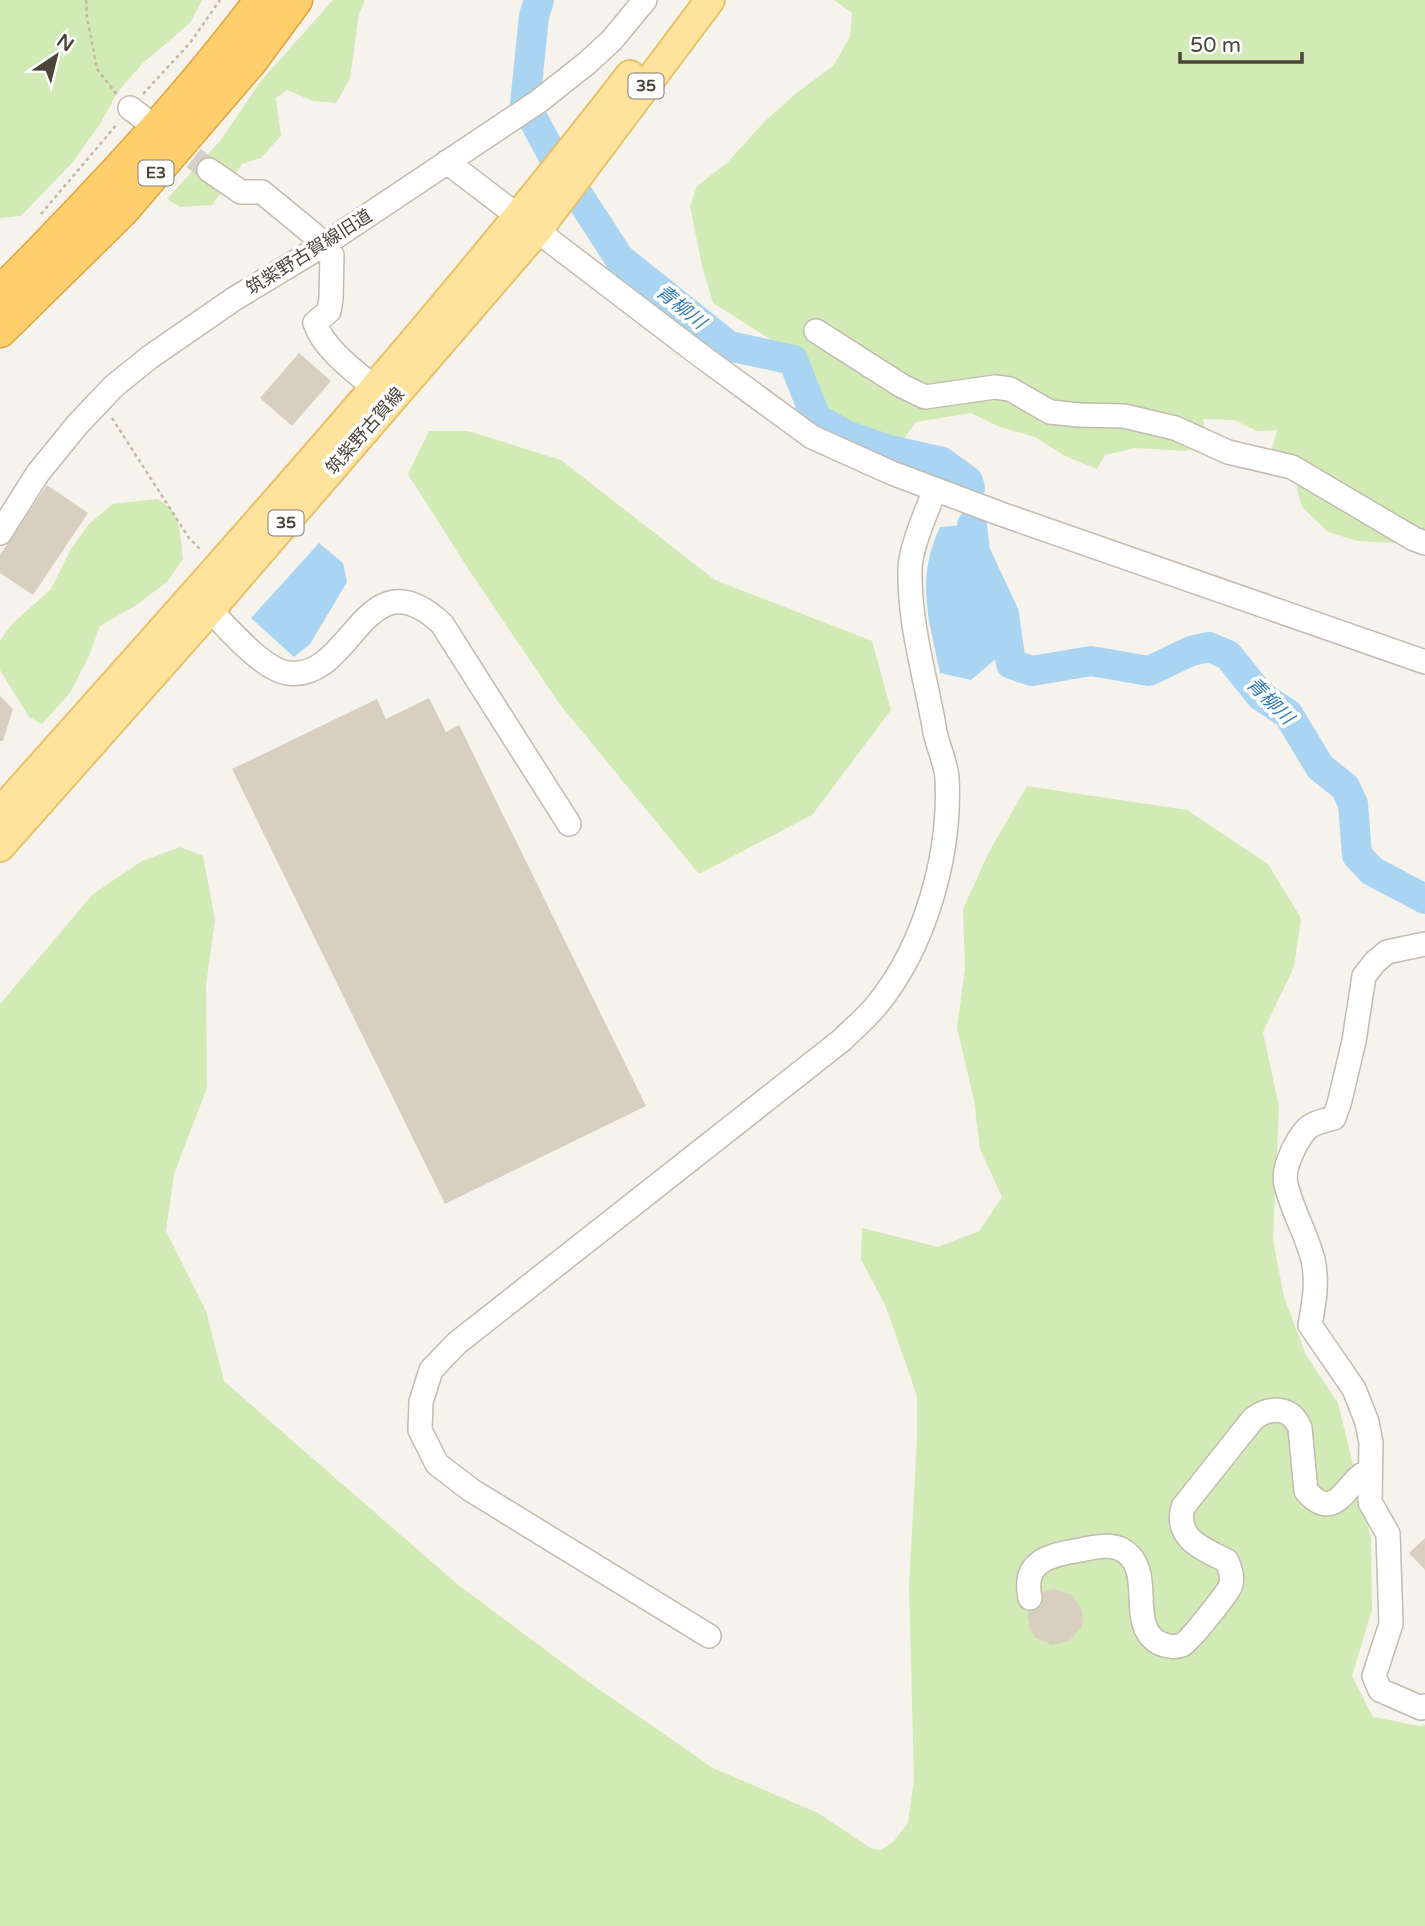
<svg xmlns="http://www.w3.org/2000/svg" width="1425" height="1926" font-family="'Varela Round','Noto Sans JP',sans-serif">
	<style>
		.green { fill: #d2eab5 }
		.water { fill: #a9d4f2 }
		.lines { fill: none; stroke-linecap: round; stroke-linejoin: round }
		.river { stroke: #a9d4f2; stroke-width: 30 }
		.building { fill: #d8cfc1 }
		.minor-tunnel { stroke: #d4d0c8; stroke-width: 23; stroke-dasharray: 23 11; stroke-linecap: butt }
		.minor-casing { stroke: #c2bbae; stroke-width: 26 }
		.major-casing { stroke: #e6c16a; stroke-width: 32 }
		.highway-casing { stroke: #e0a43c; stroke-width: 35 }
		.path { stroke: #c4b79f; stroke-width: 2.5; stroke-dasharray: 3.5 3.5; stroke-linecap: butt }
		.minor { stroke: #fff; stroke-width: 23 }
		.major { stroke: #ffe39c; stroke-width: 28 }
		.highway { stroke: #ffcf6e; stroke-width: 32 }
		.labels { text-anchor: middle; dominant-baseline: central; stroke-width: 7; stroke-linejoin: round; paint-order: stroke }
		.shield { fill: #fff; stroke: #817c74; stroke-width: 2 }
		.shield-label { font-size: 16px; font-weight: bold; fill: #4b4439 }
		.street-label { font-size: 18px; fill: #4b4439; stroke: #fff }
		.water-label { font-size: 19px; font-style: italic; fill: #2e7ab2; stroke: #fff }
	</style>
	<rect width="100%" height="100%" fill="#f6f3ec"/>
	<path class="green" d="M0 0H202L190 23 142 64 117 93 100 124 73 162 21 216 0 218Z
		M333 0H365L359 14 350 79 336 103 313 101 287 90 276 98 281 136 261 158 242 164 212 205 180 207 167 199 220 141 260 82Z
		M834 0H1425V554L1395 543 1357 541 1328 532 1302 507 1297 489 1300 459 1271 452 1277 430 1257 431 1234 420 1203 419 1207 437 1187 451 1135 448 1105 455 1097 469 1065 456 1035 437 1000 427 971 413 916 422 904 438 874 443 837 427 822 417 811 382 786 349 713 303 702 266 690 206 697 186 728 162 764 122 799 91 833 66 850 37 852 13Z
		M429 431H468L561 460 715 580 872 641 891 710 812 815 699 874 558 702 467 567 408 474Z
		M157 499C182 510 180 536 183 559L167 582 135 606 100 626 89 656 70 693 42 724 29 717 0 670V641L11 625 51 589 71 549 89 524 113 504Z
		M1027 786 1187 810 1268 864 1301 918 1294 967 1263 1032 1279 1107 1273 1240 1284 1297 1306 1355 1338 1403 1371 1538 1372 1610 1352 1676 1373 1717 1420 1726 1425 1725V1926H0V1004L93 894 142 861 180 847 203 856 215 920 206 986 207 1088 174 1174 166 1231 206 1311 224 1381 457 1584 583 1678 713 1768 818 1813 872 1849 881 1850 893 1842 908 1823 914 1780 909 1585 917 1439V1396L886 1307 861 1259 862 1228 938 1247 979 1231 1002 1197 980 1149 974 1100 957 1028 965 968 963 909 989 852Z"/>
	<path class="water" d="M962 525 966 556 996 622 999 656 971 680 940 673C929 619 915 580 940 527Z
		M319 543 343 563 347 582 310 644 294 657 251 618Z"/>
	<g class="lines">
		<path class="river" d="M539 0 534 16 525 104 553 156 619 258 729 346 793 360 816 418 848 436 889 450 942 462 968 481 970 488
			M972 525 975 552 1004 614 1011 664 1032 671 1091 661 1149 671 1191 651 1209 647 1228 655 1261 696 1288 714 1320 767 1345 787 1353 804 1357 855 1372 871 1425 899"/>
	</g>
	<path class="building" d="M299 353 331 381 292 426 260 398Z
		M47 485 88 513 33 595 0 573V555Z
		M0 696 13 709 3 741H0Z
		M429 698 446 732 459 725 646 1106 445 1204 232 769 377 699 386 719Z
		M1425 1538V1570L1409 1553Z
		M1054 1589 1072 1595 1082 1610 1083 1619 1081 1628 1069 1641 1052 1645 1036 1638 1030 1630 1027 1612 1039 1609 1043 1603V1592Z"/>
	<g class="lines">
		<path class="minor-tunnel" d="M167 137 209 170"/>
		<g class="minor-casing">
			<path id="minor" d="M130 108 142 117
				M447 162 700 355 812 437 892 473 1001 514 1425 662
				M209 170 241 192H262L325 244 332 255 331 299 329 311 315 323C323 348 354 371 374 387
				M816 331 902 386 925 397 995 387 1010 389 1050 412 1079 415 1124 416 1175 428 1228 452 1292 467 1414 539 1425 543
				M0 533 38 473 77 425 114 386 150 357 234 299 325 244 539 101 587 63 612 40 645 0
				M210 610C228 628 263 670 288 673 353 682 364 551 442 624L569 824
				M1425 944 1387 952 1375 962 1364 976 1354 1041 1339 1104 1334 1118C1310 1124 1306 1125 1294 1148 1289 1159 1283 1172 1286 1184 1291 1208 1307 1235 1313 1260 1318 1282 1314 1303 1310 1325L1354 1389 1367 1422 1371 1443 1370 1502 1388 1534 1391 1624 1374 1676 1380 1690 1421 1708 1425 1706
				M1030 1598C1022 1560 1051 1555 1080 1550 1097 1547 1116 1541 1130 1556 1151 1578 1130 1623 1156 1641 1163 1646 1174 1648 1182 1645 1190 1641 1225 1596 1230 1587 1234 1578 1230 1569 1227 1561 1204 1549 1174 1539 1183 1507L1253 1419C1270 1406 1291 1406 1300 1428L1306 1491C1338 1527 1347 1476 1370 1471
				M709 1636 471 1490 437 1464 420 1430 421 1402 431 1370 457 1343 842 1040C853 1029 866 1018 876 1006 925 947 951 855 947 778 946 763 938 747 935 732 926 678 909 625 910 570 910 548 927 511 935 489"/>
		</g>
		<g class="major-casing">
			<path id="major" d="M0 812C215 571 432 331 630 75
				M0 847 210 610 537 231 710 0"/>
		</g>
		<g class="highway-casing">
			<path id="highway" d="M0 293C92 200 182 105 261 0
				M0 331 122 211 251 61 296 0"/>
		</g>
		<path class="path" d="M86 0 87 17 97 69 118 96
			M143 94 190 43 220 0
			M41 214 118 123
			M112 418 189 538 202 551"/>
		<use href="#minor" class="minor"/>
		<use href="#major" class="major"/>
		<use href="#highway" class="highway"/>
	</g>
	<g class="labels">
		<g class="shield">
			<rect x="628.5" y="73.5" width="35" height="25" rx="5"/>
			<rect x="138.5" y="160.5" width="35" height="25" rx="5"/>
			<rect x="268.5" y="510.5" width="35" height="25" rx="5"/>
		</g>
		<g class="shield-label">
			<text x="646" y="86">35</text>
			<text x="156" y="173">E3</text>
			<text x="286" y="523">35</text>
		</g>
		<g class="street-label">
			<text transform="translate(309 252) rotate(-32)">筑紫野古賀線旧道</text>
			<text transform="translate(365 431) rotate(-49)">筑紫野古賀線</text>
		</g>
		<g class="water-label">
			<text transform="translate(681 307) rotate(39)">青柳川</text>
			<text transform="translate(1270 701) rotate(45)">青柳川</text>
		</g>
	</g>
	<g transform="translate(56 56) rotate(35)" stroke="#ffffff" stroke-width="5" paint-order="stroke">
	<path d="M0-5L12 26L0 18L-12 26Z" fill="#4b4439"/>
	<text y="-10" font-size="19" font-weight="bold" text-anchor="middle" fill="#4b4439">N</text>
	</g>
	<path d="M1180 52v10h122v-10" fill="none" stroke="#4b4439" stroke-width="3.5"/>
	<text x="1190" y="52" font-size="21" fill="#4b4439" stroke="#ffffff" stroke-width="5" paint-order="stroke">50 m</text>
</svg>
